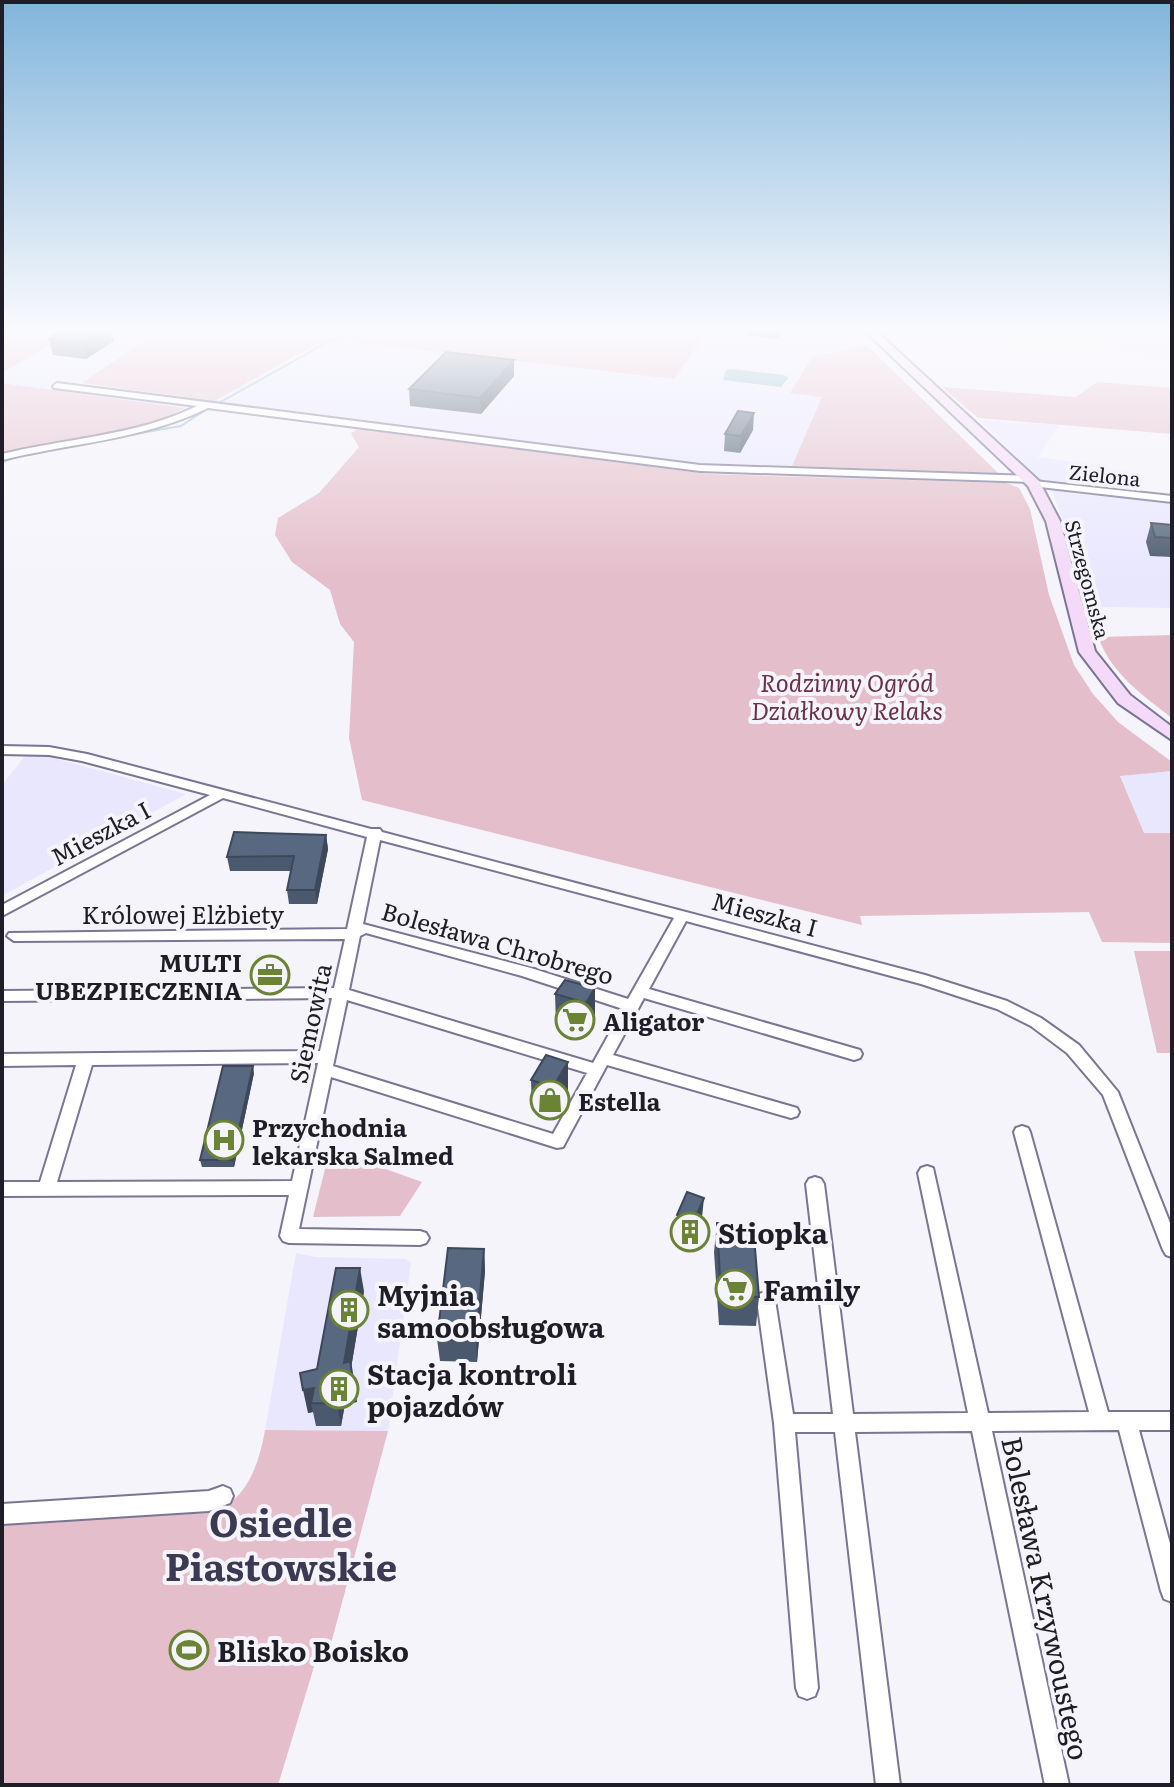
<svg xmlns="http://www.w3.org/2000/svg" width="1174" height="1787" font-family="Literata,serif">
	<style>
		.built { fill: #e9e7fe }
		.green { fill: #e4beca }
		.water { fill: #88b6c7 }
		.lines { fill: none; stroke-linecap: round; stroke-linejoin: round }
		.stream { stroke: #88b6c7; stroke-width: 2 }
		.street-casing { stroke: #797592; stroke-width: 4 }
		.secondary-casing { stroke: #797592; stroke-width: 4 }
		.street { fill: #fff; fill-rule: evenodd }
		.secondary { fill: #f4daf8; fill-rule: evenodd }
		.wall { fill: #4b596e }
		.shaded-wall { fill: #3d495a }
		.building { fill: #576880; stroke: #3d495a; stroke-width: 2 }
		.labels { text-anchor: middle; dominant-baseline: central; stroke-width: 8; stroke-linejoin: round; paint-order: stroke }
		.far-street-label { font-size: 20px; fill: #1e1d28; stroke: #f4f4fa }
		.park-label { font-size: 24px; font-style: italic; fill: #6a3148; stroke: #f4f4fa }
		.street-label { font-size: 24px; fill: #1e1d28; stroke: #f4f4fa }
		.poi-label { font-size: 24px; font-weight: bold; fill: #1e1d28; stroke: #f4f4fa; text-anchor: start }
		.near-poi-label { font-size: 28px; font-weight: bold; fill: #1e1d28; stroke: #f4f4fa; text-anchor: start }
		.near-street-label { font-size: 28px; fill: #1e1d28; stroke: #f4f4fa }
		.near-district-label { font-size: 38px; font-weight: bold; fill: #3c3952; stroke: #f4f4fa }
	</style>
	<rect width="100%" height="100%" fill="#f4f4fa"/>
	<path class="built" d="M2 329H849L867 345 812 357 791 393 822 397 792 466 695 463 198 401 179 416 142 427 2 453Z
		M878 329H1003V350L892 342Z
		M1109 329H1172V360L1125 357 1109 336Z
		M979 420 1060 425 1038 457 1096 465V489L1044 483Z
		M1051 488 1073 494 1172 502V608L1099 607 1082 555 1076 553Z
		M25 756 50 757 186 794 2 896V785Z
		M1172 771V833H1144L1120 775Z
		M296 1253 316 1257 406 1259 411 1263 388 1431 265 1430Z"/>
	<path class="green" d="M2 329H75L2 373Z
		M162 329H232L326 339 214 401 82 383Z
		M377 329H710L674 379 345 341Z
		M867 345 998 473 792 466 822 397 790 393 812 357Z
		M1097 382 1172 388V434L978 418 942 387 1076 397Z
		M2 383 184 408C131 437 61 441 2 452Z
		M357 429 708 474 1006 483 1019 488 1030 509 1049 595 1074 665 1093 694 1118 722 1172 762V771L1120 776 1144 833H1172V943L1102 942 1089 912 860 916 862 925 362 800 349 738 354 642 340 624 330 590 292 562 275 535 278 518 319 493 359 447 351 433Z
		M1172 635V718C1141 694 1112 674 1098 637Z
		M1134 951H1172V1053H1157Z
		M330 1149 422 1182 400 1216 313 1217Z
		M265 1430 388 1431 328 1655 320 1647 278 1785H2V1518L213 1513C247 1499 259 1465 265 1430Z"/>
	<path class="water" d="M733 369 784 375 788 378 781 387 723 380 726 370Z"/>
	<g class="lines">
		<path class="stream" d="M217 404 328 342 368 329
			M106 439 181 426 207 409
			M2 462 19 456"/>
		<g class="street-casing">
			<path id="street" d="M57 383 700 465 1030 476 1035 479 1030 482 700 471 208 408C143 440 71 443 2 460V454C67 438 136 436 197 406L54 388 53 386Z
				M1034 481 1172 496V502L1031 486 1029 484Z
				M2 746 49 747 87 754 371 829H380L382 832 925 975 1007 1001 1041 1018 1079 1045 1118 1092 1172 1228V1257L1166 1255 1163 1250 1103 1095 1067 1053 1031 1026 997 1009 921 984 686 921 649 989 860 1050 862 1054 860 1058 854 1060 644 998 613 1055 797 1108 799 1112 797 1116 791 1118 607 1065 563 1147 557 1148 331 1077 299 1229 420 1231 426 1233 429 1238 426 1243 420 1245 289 1243 283 1241 280 1236 289 1195 2 1196V1182H40L76 1065 2 1066V1054L320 1051 332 998 2 1001V991L334 988 345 939 14 941 7 936 9 933 347 929 367 837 223 798 2 916V905L210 795 82 761 49 755 2 754ZM380 840 674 918 628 999 531 968 363 924ZM366 933 522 976 623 1009 593 1063 349 990 360 936ZM347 1000 587 1073 553 1134 333 1066ZM318 1063 292 1181 57 1182 92 1065Z
				M1022 1126 1028 1128 1030 1132 1108 1412H1172V1430H1139L1172 1551V1602L1164 1599 1161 1591 1119 1430 992 1431 1069 1785H1045L972 1431 855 1432 900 1785H876L835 1432H795L818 1688 815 1696 807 1699 799 1696 796 1688 774 1423 757 1300 759 1294 766 1292 773 1294 775 1300 793 1414H833L806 1184 809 1179 815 1177 821 1179 824 1184 853 1414 968 1413 918 1173 921 1168 927 1166 933 1168 988 1413 1089 1412 1014 1132 1016 1128Z
				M223 1486 230 1489 233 1496 230 1503 209 1511 2 1524V1504L209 1491Z"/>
		</g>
		<g class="secondary-casing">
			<path id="secondary" d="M863 329H874L1039 481 1060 521 1095 651 1130 695 1172 727V740L1118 703 1079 652 1046 521 1028 486Z"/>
		</g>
		<use href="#street" class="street"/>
		<use href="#secondary" class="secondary"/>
	</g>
	<path class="wall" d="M65 329H111L114 341 86 359 53 355 49 339Z
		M746 329H784L778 339 746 335Z
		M514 376 481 414 410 406 409 389Z
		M753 430 740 453 724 451 725 434Z
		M1151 523 1172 525V557L1150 556 1146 542Z
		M326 835 328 849 317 904H289L287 890 291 871H230L227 857Z
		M595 988V1017L586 1032 556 1023 555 994Z
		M568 1062V1091L554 1117 532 1110 531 1080Z
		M254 1073 234 1167H202L200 1160Z
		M687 1192 701 1227 692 1250 675 1245 677 1215Z
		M717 1223 759 1297 756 1326 719 1325 714 1252Z
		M484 1249 485 1271 477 1362 440 1361 437 1339Z
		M364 1291 351 1368 357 1402 345 1404 341 1426H316L313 1412 308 1413 317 1369Z"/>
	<path class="shaded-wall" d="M106 329H111L114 341 86 359 83 343Z
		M779 329H784L778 339Z
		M514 360V376L481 414 480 398Z
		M754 413 753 430 740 453 741 436Z
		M326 835 328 849 317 904 315 890Z
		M595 988V1017L586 1032V1003Z
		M568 1062V1091L554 1117 553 1087Z
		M253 1066 254 1073 234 1167 232 1160Z
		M704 1198 701 1227 692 1250 694 1221Z
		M484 1249 485 1271 477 1362 476 1341Z
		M360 1268 364 1291 349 1380 353 1379 357 1402 345 1404 341 1426 337 1404Z
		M314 1388 311 1403 313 1412 308 1413 303 1390Z"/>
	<path class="building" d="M65 329H106L83 343 49 339Z
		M446 352 514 360 480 398 409 389Z
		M738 411 754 413 741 436 725 434Z
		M1151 523 1172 525V538L1155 537Z
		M234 832 326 835 315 890H287L294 856 227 857Z
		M565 980 595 988 586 1003 555 994Z
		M546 1055 568 1062 553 1087 531 1080Z
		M223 1066H253L232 1160H200Z
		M687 1192 704 1198 694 1221 677 1215Z
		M717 1223 753 1224 759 1297 721 1296Z
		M448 1248 484 1249 476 1341 437 1339Z
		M336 1268H360L344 1363 350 1361 353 1379 341 1382 337 1404 311 1403 314 1388 303 1390 300 1373 317 1369Z"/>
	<linearGradient id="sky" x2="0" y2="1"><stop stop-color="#81b5db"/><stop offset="0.57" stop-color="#fafafd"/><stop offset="1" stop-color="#fafafd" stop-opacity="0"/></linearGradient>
	<rect width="1174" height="579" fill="url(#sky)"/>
	<defs>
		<g id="office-ring" transform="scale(2)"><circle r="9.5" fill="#f4f4fa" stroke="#6a8335" stroke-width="1.5"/><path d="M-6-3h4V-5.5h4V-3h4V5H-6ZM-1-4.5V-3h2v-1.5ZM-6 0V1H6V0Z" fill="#6a8335"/></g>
		<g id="supermarket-ring" transform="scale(2)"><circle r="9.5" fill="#f4f4fa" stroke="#6a8335" stroke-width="1.5"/><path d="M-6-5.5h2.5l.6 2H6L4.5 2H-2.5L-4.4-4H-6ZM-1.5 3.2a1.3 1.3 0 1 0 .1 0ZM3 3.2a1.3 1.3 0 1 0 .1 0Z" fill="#6a8335"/></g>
		<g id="shop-ring" transform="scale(2)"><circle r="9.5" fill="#f4f4fa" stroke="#6a8335" stroke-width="1.5"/><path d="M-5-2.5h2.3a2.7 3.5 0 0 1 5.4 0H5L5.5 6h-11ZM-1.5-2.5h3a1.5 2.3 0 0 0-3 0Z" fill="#6a8335"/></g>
		<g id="hospital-ring" transform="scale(2)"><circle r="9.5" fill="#f4f4fa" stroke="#6a8335" stroke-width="1.5"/><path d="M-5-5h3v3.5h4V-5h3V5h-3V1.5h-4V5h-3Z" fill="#6a8335"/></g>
		<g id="building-ring" transform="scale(2)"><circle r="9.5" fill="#f4f4fa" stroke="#6a8335" stroke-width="1.5"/><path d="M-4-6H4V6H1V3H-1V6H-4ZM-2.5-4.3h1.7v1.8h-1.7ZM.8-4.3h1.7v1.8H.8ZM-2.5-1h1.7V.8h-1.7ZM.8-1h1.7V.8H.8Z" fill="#6a8335"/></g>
		<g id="stadium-ring" transform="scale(2)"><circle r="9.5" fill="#f4f4fa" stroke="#6a8335" stroke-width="1.5"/><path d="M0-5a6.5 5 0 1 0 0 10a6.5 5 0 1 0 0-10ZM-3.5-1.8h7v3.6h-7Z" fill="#6a8335"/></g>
	</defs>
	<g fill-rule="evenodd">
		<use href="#office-ring" x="270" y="975"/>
		<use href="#supermarket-ring" x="575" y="1020"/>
		<use href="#shop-ring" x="550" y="1100"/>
		<use href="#hospital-ring" x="224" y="1140"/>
		<use href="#building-ring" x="690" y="1232"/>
		<use href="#supermarket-ring" x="735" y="1289"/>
		<use href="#building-ring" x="349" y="1310"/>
		<use href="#building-ring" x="339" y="1389"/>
		<use href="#stadium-ring" x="189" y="1650"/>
	</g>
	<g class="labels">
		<g class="far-street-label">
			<text transform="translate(1105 474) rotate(6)">Zielona</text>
			<text transform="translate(1089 579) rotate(75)">Strzegomska</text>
		</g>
		<g class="park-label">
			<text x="847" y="681">Rodzinny Ogród<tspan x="847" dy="28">Działkowy Relaks</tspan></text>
		</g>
		<g class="street-label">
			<text transform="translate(100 832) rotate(-28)">Mieszka I</text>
			<text x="183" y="913">Królowej Elżbiety</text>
			<text transform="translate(765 913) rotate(15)">Mieszka I</text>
			<text transform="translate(498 942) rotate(16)">Bolesława Chrobrego</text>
			<text transform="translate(309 1023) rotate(-78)">Siemowita</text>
		</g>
		<g class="poi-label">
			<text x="242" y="961" text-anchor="end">MULTI<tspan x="242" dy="28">UBEZPIECZENIA</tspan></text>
			<text x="603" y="1020">Aligator</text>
			<text x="578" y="1100">Estella</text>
			<text x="252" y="1126">Przychodnia<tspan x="252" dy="28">lekarska Salmed</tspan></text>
		</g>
		<g class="near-poi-label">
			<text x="718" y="1232">Stiopka</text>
			<text x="763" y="1289">Family</text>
			<text x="377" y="1294">Myjnia<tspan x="377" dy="32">samoobsługowa</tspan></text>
			<text x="367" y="1373">Stacja kontroli<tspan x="367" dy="32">pojazdów</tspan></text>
			<text x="217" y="1650">Blisko Boisko</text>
		</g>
		<g class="near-street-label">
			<text transform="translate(1047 1598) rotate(78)">Bolesława Krzywoustego</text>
		</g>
		<g class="near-district-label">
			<text x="281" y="1520">Osiedle<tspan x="281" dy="44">Piastowskie</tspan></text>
		</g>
	</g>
	<rect width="1174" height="1787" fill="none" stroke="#1e1d28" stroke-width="8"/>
</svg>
